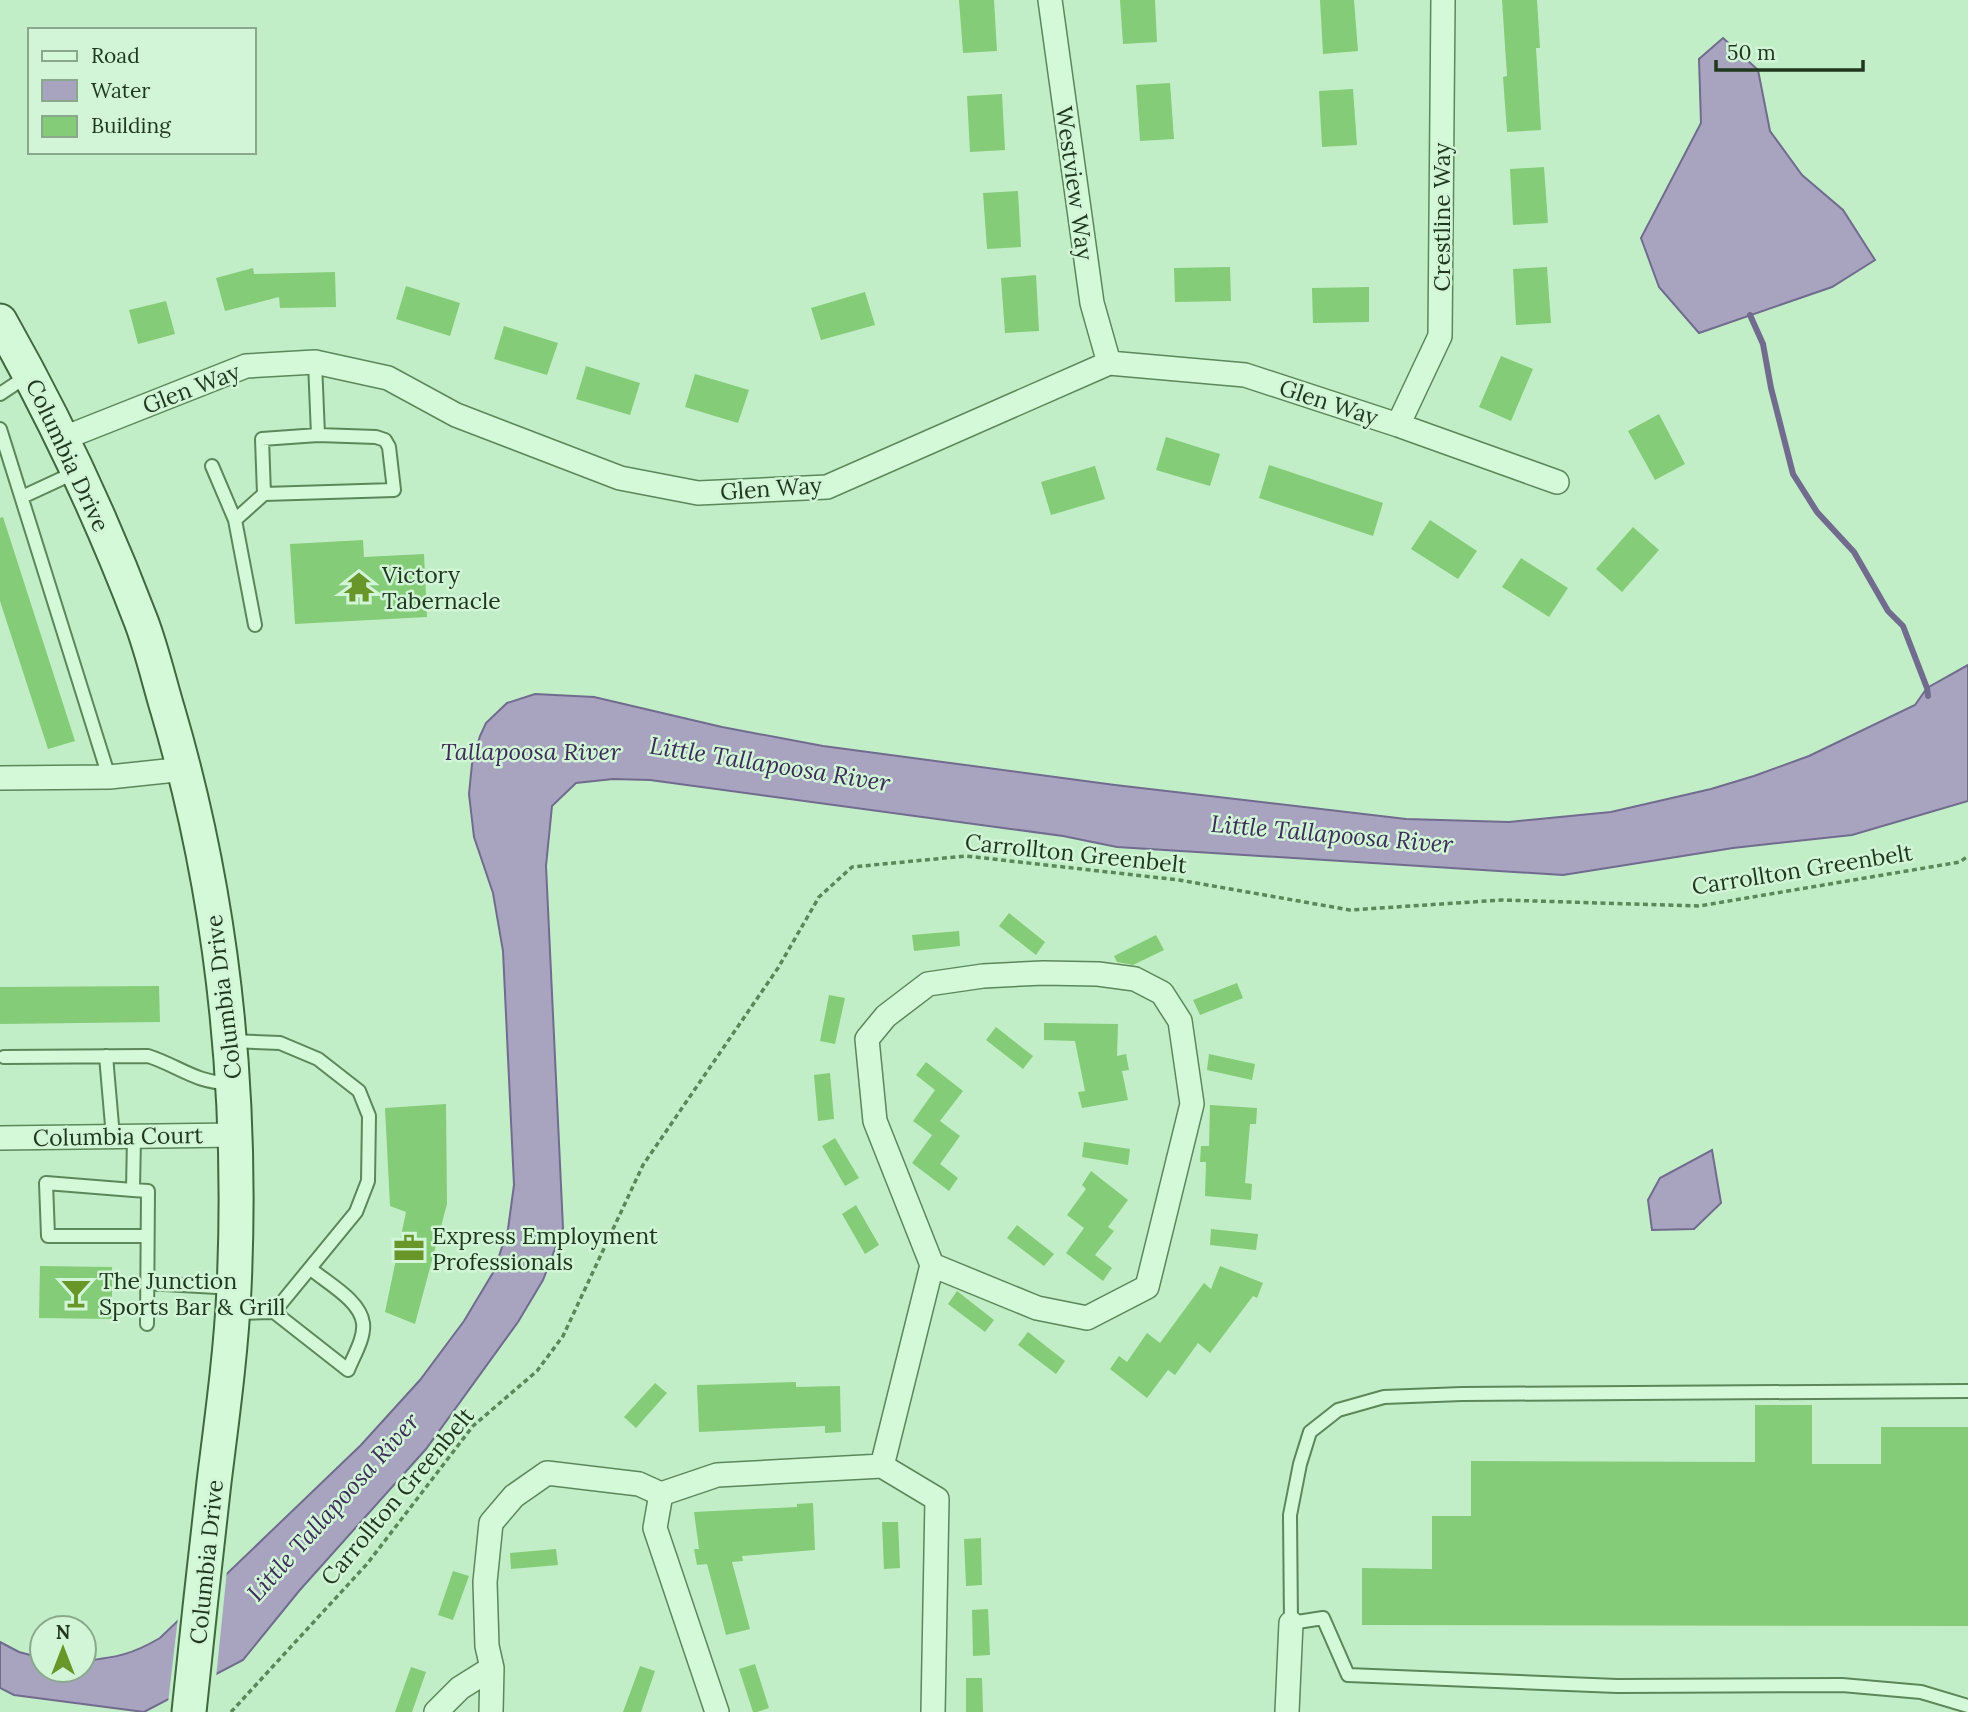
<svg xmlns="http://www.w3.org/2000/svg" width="1968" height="1712" font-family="Lora,serif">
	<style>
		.water { fill: #a8a4c0; stroke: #716b8e; stroke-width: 2 }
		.pier { fill: #c1eec7 }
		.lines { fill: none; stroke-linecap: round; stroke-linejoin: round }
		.stream { stroke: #716b8e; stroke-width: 6 }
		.building { fill: #84cc77 }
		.lane-casing { stroke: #5b8759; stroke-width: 16 }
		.street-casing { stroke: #5b8759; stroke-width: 26 }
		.secondary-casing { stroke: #3f693c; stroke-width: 37 }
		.path { stroke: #5b8759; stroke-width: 3.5; stroke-dasharray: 5 3.5; stroke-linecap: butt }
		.lane { stroke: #d4f9d9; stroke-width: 12 }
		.street { stroke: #d4f9d9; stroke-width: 23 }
		.secondary { stroke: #d4f9d9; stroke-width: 33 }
		.labels { text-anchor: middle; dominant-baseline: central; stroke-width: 5; stroke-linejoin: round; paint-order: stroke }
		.street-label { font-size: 23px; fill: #1f371d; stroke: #d1f5d6 }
		.poi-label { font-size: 23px; fill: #1f371d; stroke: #d1f5d6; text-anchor: start }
		.water-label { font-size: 24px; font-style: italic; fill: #3c2c57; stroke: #d1f5d6 }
	</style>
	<rect width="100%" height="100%" fill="#c1eec7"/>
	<path class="water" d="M1723 38 1758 70 1770 131 1802 175 1843 210 1875 260 1832 287 1699 333 1659 287 1641 238 1701 123 1699 59Z
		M1968 665V801L1852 835 1733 848 1563 875 1117 847 1063 836 650 780 613 779 576 783 552 806 546 866 563 1228 543 1280 518 1322 426 1449 299 1591 243 1660 144 1712 14 1695 0 1688V1642L19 1652 42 1658V1670H84V1661C117 1657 131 1655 160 1638L361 1445 420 1380 464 1321 494 1271 508 1229 514 1185 503 951 493 893 474 837 469 794 472 764 480 736 486 723 507 703 535 694 594 697 722 727 823 746 1115 785 1406 819 1509 822 1611 812 1711 789 1754 776 1809 756 1915 705 1927 688Z
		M1712 1150 1721 1203 1694 1229 1652 1230 1648 1200 1660 1178Z"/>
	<path class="pier" d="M227 1570 216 1678 168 1703 178 1617Z"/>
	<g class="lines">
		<path class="stream" d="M1750 315 1763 344 1771 388 1793 474 1817 512 1854 552 1888 611 1903 626 1927 688 1928 696"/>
	</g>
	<path class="building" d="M959 0H994L997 51 963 53Z
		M1120 0H1155L1157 42 1123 44Z
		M1320 0H1354L1358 51 1323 54Z
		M1502 0H1537L1540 48H1536L1541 130 1507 132 1503 77 1507 76Z
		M1170 83 1174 139 1140 141 1136 85Z
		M1353 89 1357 145 1322 147 1319 91Z
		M1002 94 1005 150 970 152 967 96Z
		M1544 167 1548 223 1513 225 1510 169Z
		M1018 191 1021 247 987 249 983 193Z
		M1230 267 1231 301 1175 302 1174 268Z
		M1547 267 1551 323 1516 325 1513 269Z
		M253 268 254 274 335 272 336 307 280 308 279 297 225 311 216 278Z
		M1036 275 1039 331 1005 333 1001 278Z
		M406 286 460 303 450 336 396 319Z
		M1369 287V322L1313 323 1312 288Z
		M865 292 875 325 821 340 811 308Z
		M166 301 175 334 138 344 129 310Z
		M504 326 558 343 547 375 494 359Z
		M1501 356 1533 369 1511 421 1479 407Z
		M586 366 640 383 630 415 576 399Z
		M695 374 749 390 738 423 685 407Z
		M1659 414 1685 464 1655 480 1628 431Z
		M1166 437 1220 454 1210 486 1156 470Z
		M1269 465 1383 503 1373 536 1259 498Z
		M1095 466 1105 499 1051 515 1041 482Z
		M3 517 75 741 48 749 0 601V518Z
		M1430 520 1477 551 1458 579 1411 549Z
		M1633 527 1659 550 1622 592 1596 569Z
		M363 540 364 557 424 554 427 617 295 624 290 544Z
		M1521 558 1568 588 1549 617 1502 587Z
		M1009 913 1045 942 1036 955 999 926Z
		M959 931 960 946 914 951 912 935Z
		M1156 935 1164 950 1133 965 1117 962 1114 956Z
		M1237 983 1243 998 1200 1015 1193 1000Z
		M159 986 160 1022 0 1024V987Z
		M829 995 845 998 835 1044 820 1041Z
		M1044 1023 1118 1024 1117 1056 1126 1054 1129 1070 1122 1071 1128 1100 1082 1108 1078 1092 1085 1091 1075 1041 1044 1040Z
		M996 1027 1033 1056 1023 1069 986 1040Z
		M1209 1054 1255 1064 1252 1080 1207 1070Z
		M926 1062 963 1091 940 1121 960 1136 940 1164 958 1178 949 1191 912 1163 932 1135 913 1121 935 1090 916 1075Z
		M830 1073 834 1119 818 1121 814 1075Z
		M446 1104 447 1204 415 1324 385 1312 406 1212 390 1206 385 1108Z
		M1210 1105 1257 1108 1256 1124H1250L1245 1183 1252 1184 1251 1200 1205 1196 1206 1162H1200L1201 1146H1209Z
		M835 1138 859 1178 845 1186 822 1146Z
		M1084 1142 1130 1149 1128 1165 1082 1157Z
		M1091 1171 1128 1200 1108 1227 1114 1231 1095 1255 1112 1268 1103 1281 1066 1253 1084 1228 1067 1215 1086 1189 1082 1185Z
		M856 1205 879 1245 865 1254 842 1214Z
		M1017 1225 1054 1254 1044 1266 1007 1238Z
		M1211 1229 1258 1234 1256 1250 1210 1245Z
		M40 1266 112 1267V1319L39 1318Z
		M1220 1266 1263 1283 1257 1298 1253 1296 1210 1353 1198 1343 1175 1375 1168 1370 1147 1398 1110 1369 1119 1356 1127 1362 1147 1333 1160 1343 1204 1283 1211 1289Z
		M957 1291 994 1320 985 1332 948 1304Z
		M1028 1332 1065 1361 1056 1374 1018 1345Z
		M796 1382V1387L840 1386 841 1432 825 1433V1426L699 1432 697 1385Z
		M655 1383 667 1393 636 1428 624 1417Z
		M1755 1405H1812V1464H1881V1427H1968V1626L1362 1625V1568L1432 1569V1516H1471V1461L1755 1462Z
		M813 1503 815 1550 742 1556 743 1561 732 1562 750 1629 726 1635 707 1564 697 1565 694 1549H699L694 1512 797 1507V1504Z
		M882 1522H898L900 1568 884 1569Z
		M981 1538 982 1585 966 1586 964 1539Z
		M556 1549 558 1565 511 1569 510 1553Z
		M453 1571 469 1576 453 1620 438 1615Z
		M988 1609 990 1655 973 1656 972 1610Z
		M755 1664 769 1708 757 1712H753L739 1669Z
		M640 1666 655 1671 641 1712H623Z
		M411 1667 426 1672 412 1712H395Z
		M966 1678H982L983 1712H966Z"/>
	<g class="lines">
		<g class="lane-casing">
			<path id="lane" d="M315 362 318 435 262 439 264 494 394 490 389 447 385 440 376 437 318 435
				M0 394 27 376
				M0 429 109 777
				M212 466 235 520 255 625
				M22 497 76 472
				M235 520 264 494
				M231 1041 280 1043 318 1059 359 1091 369 1116 368 1181 356 1212 274 1312 233 1313
				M106 1056 113 1137
				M4 1057 148 1056C179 1066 196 1083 229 1083
				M134 1137 133 1190 148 1191 147 1324
				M133 1190 46 1183 48 1236H147
				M147 1283 234 1288
				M274 1312 348 1370C353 1357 365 1338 363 1323 360 1300 327 1283 311 1269
				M1968 1391 1462 1394 1384 1397 1338 1410 1310 1432 1300 1464 1290 1515 1291 1623 1323 1618 1348 1675 1617 1686 1842 1685 1921 1692 1968 1706"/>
		</g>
		<g class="street-casing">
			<path id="street" d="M1050 0 1092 303 1109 363
				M1398 425 1440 336 1443 0
				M64 438 246 366 315 362 388 378 456 415 620 478 698 493 827 487 1109 363 1245 375 1398 425 1557 482
				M0 778 109 777 185 769
				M1043 973 1098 974 1135 979 1162 993 1180 1021 1192 1104 1147 1287 1087 1318 1037 1308 932 1265 875 1121 867 1039 886 1016 928 984 983 976Z
				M0 1138 237 1135
				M882 1466 932 1265
				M661 1494 717 1475 882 1466 937 1499 933 1712
				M661 1494 655 1528 717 1712
				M436 1712 460 1688 492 1668
				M491 1712 492 1668 487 1646 485 1582 491 1523 514 1496 547 1473 639 1484 661 1494
				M1287 1712 1291 1623"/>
		</g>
		<g class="secondary-casing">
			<path id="secondary" d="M0 321C55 418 101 516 141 621 152 650 159 681 168 711 223 898 243 1094 234 1289 231 1353 222 1418 214 1482 205 1559 197 1635 189 1712"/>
		</g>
		<path class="path" d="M231 1712 367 1564 473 1426 537 1371 563 1336 643 1165 778 968 819 897 852 867 966 856 1179 880 1350 910 1502 900 1699 906 1960 862 1968 856"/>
		<use href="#lane" class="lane"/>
		<use href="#street" class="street"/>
		<use href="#secondary" class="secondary"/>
	</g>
	<defs>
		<g id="temple-bare" transform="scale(2.415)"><path d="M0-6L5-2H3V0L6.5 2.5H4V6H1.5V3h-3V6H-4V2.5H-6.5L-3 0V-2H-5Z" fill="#689629" stroke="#d1f5d6" stroke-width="2.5" paint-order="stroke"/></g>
		<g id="office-bare" transform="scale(2.415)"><path d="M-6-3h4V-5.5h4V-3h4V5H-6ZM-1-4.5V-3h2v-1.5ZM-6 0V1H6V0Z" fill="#689629" stroke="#d1f5d6" stroke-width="2.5" paint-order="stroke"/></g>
		<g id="bar-bare" transform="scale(2.415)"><path d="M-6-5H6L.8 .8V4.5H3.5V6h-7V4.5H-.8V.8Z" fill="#689629" stroke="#d1f5d6" stroke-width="2.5" paint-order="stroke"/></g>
	</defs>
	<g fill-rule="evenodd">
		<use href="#temple-bare" x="359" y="587"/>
		<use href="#office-bare" x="409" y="1248"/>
		<use href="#bar-bare" x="76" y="1293"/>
	</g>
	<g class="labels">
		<g class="street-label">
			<text transform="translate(1075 183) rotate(82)">Westview Way</text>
			<text transform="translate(1441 217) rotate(-90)">Crestline Way</text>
			<text transform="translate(191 388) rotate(-21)">Glen Way</text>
			<text transform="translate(1329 402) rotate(18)">Glen Way</text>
			<text transform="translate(68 455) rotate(65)">Columbia Drive</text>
			<text transform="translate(771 488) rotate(-4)">Glen Way</text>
			<text transform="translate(1076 853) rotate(6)">Carrollton Greenbelt</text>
			<text transform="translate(1802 869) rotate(-9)">Carrollton Greenbelt</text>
			<text transform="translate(223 997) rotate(-97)">Columbia Drive</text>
			<text transform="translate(118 1136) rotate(-1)">Columbia Court</text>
			<text transform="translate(397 1496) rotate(-50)">Carrollton Greenbelt</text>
			<text transform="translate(206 1562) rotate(-84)">Columbia Drive</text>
		</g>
		<g class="poi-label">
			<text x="382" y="574">Victory<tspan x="382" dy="26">Tabernacle</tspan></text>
			<text x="432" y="1235">Express Employment<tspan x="432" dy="26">Professionals</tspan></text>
			<text x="99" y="1280">The Junction<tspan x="99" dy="26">Sports Bar &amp; Grill</tspan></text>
		</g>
		<g class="water-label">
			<text x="531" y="751">Tallapoosa River</text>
			<text transform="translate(770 764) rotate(9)">Little Tallapoosa River</text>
			<text transform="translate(1332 834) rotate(5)">Little Tallapoosa River</text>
			<text transform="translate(333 1507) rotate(-48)">Little Tallapoosa River</text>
		</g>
	</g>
	<rect x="28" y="28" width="228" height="126" fill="#d1f5d6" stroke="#8aa98c" stroke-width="2"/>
	<rect x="42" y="51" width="35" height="10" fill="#d4f9d9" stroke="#8aa98c" stroke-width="2"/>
	<text x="91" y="63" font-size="21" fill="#1f371d">Road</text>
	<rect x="42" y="80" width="35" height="21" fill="#a8a4c0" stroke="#8aa98c" stroke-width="2"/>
	<text x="91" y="98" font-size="21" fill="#1f371d">Water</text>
	<rect x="42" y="116" width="35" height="21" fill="#84cc77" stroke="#8aa98c" stroke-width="2"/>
	<text x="91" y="133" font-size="21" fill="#1f371d">Building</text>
	<g transform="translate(63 1649)"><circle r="33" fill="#d1f5d6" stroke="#8aa98c" stroke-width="2"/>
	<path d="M0-5L12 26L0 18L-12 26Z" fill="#689629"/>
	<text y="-10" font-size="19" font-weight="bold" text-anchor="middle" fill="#1f371d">N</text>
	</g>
	<path d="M1716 60v10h147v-10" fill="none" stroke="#1f371d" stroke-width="3.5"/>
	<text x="1727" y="60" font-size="21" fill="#1f371d" stroke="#d1f5d6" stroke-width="5" paint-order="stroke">50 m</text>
</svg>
